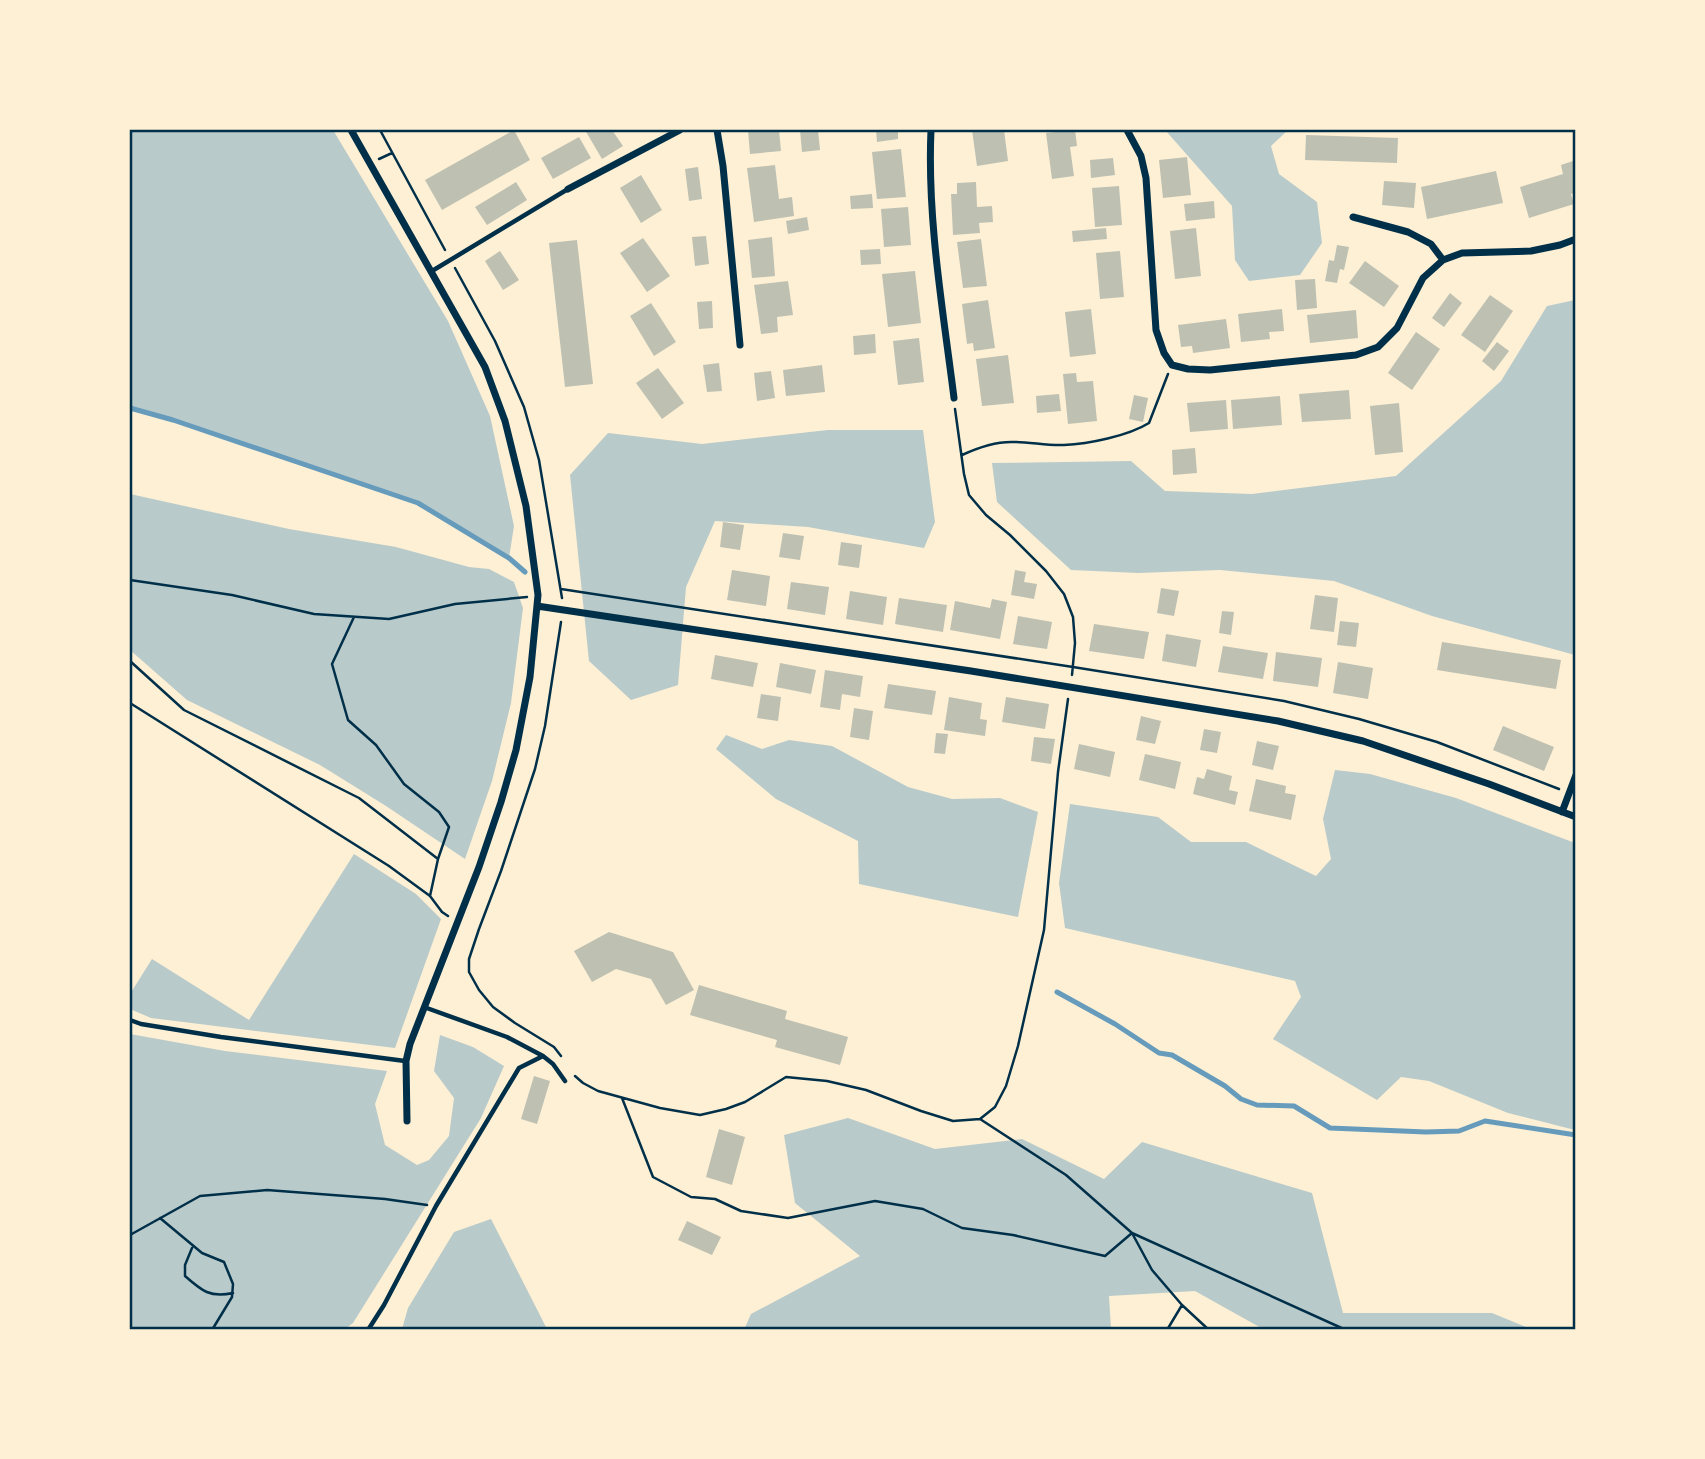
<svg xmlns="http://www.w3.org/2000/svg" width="1705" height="1459" font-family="'Varela Round',sans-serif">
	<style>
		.green { fill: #b9caca }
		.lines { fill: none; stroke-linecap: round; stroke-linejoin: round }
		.stream { stroke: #669bbc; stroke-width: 5 }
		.building { fill: #bec0b2 }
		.path { stroke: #003049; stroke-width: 2.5 }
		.service { stroke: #003049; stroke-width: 4.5 }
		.minor { stroke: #003049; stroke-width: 7 }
		.neatline { fill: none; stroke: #003049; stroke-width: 2.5 }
	</style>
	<rect width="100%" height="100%" fill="#fdf0d5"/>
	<path class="green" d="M130 130H333L448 321 490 416 514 526 509 558 418 503 173 420 130 408Z
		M1166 130H1288L1271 146 1279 174 1317 202 1322 243 1300 275 1249 281 1235 260 1232 206 1166 131Z
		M1575 300V655L1432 616 1334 581 1220 570 1138 573 1071 570 997 502 992 463 1131 461 1165 491 1252 494 1396 476 1501 381 1547 306Z
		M828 430H923L935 522 924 548 808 527 715 521 686 587 678 685 631 700 589 661 570 475 608 433 702 444Z
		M130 494 289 529 396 547 469 567 489 569 514 582 523 608 511 703 492 781 465 859 386 806 320 765 187 700 130 650Z
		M726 735 762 749 789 740 832 746 908 787 952 799 1000 798 1038 812 1018 917 859 884 858 841 776 799 716 749Z
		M1335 770 1370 774 1456 798 1575 843V1130L1508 1113 1429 1081 1401 1077 1377 1100 1273 1039 1301 997 1295 981 1065 928 1059 883 1070 804 1158 817 1191 842H1246L1316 876 1331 859 1323 819Z
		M354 854 416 894 441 919 395 1048 151 1018 130 1009V994L152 959 249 1020Z
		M130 1034 225 1051 387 1071 375 1104 385 1145 417 1165 429 1160 449 1136 454 1098 434 1071 440 1035 473 1047 504 1066 481 1118 353 1323 345 1329H130Z
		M848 1118 935 1149 1022 1139 1104 1179 1142 1142 1312 1193 1343 1313H1492L1531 1329H1263L1195 1291 1109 1296 1111 1329 744 1330 751 1314 860 1256 795 1203 784 1135Z
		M491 1219 547 1329H402L408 1308 454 1232Z"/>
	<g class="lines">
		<path class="stream" d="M130 408 173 420 418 503 509 558 525 572
			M1057 992 1115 1024 1159 1053 1172 1055 1225 1086 1241 1099 1257 1105 1294 1106 1330 1128 1426 1132 1459 1131 1485 1121 1576 1135"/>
	</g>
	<path class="building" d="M514 130 530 160 442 210 425 180Z
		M585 130H612L623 146 602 159Z
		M748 130H779L781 151 750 154Z
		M800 130H818L820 150 802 152Z
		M876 130H904V131L898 132V139L877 142Z
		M972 130H1004L1008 161 977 166Z
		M1075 130 1077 146 1070 147 1074 176 1052 179 1046 133Z
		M1306 135 1398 138 1397 163 1305 160Z
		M579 137 591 158 553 179 541 158Z
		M901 149 906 197 877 199 872 152Z
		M1187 157 1191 195 1163 198 1159 160Z
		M1113 158 1115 175 1091 178 1090 160Z
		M1576 160V193L1571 194 1574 204 1529 218 1520 187 1563 174 1561 165Z
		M775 165 779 199 792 197 794 216 754 222 747 168Z
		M698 167 702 199 689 201 685 169Z
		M1496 171 1503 203 1427 219 1421 187Z
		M641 175 662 210 641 223 620 188Z
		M1384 181 1416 183 1414 208 1382 205Z
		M516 182 527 200 487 225 475 207Z
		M976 182 977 207 992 206 993 222 979 223 980 233 953 235 951 194H957V183Z
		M1119 186 1122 225 1095 227 1092 188Z
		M872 194 873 208 851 209 850 196Z
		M1214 201 1215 218 1186 221 1184 204Z
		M908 207 911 245 884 247 881 209Z
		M807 217 809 230 788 234 786 221Z
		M1106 228 1107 239 1073 242 1072 231Z
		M1196 228 1201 276 1175 279 1170 231Z
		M706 236 709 264 695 266 692 237Z
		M772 237 775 276 752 278 748 240Z
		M643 238 670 276 647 292 620 253Z
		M981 239 987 286 963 288 957 242Z
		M577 240 593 384 565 387 549 243Z
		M1337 245 1349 247 1344 270 1340 269 1337 283 1325 281 1329 260 1334 261Z
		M880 249 881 264 861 265 860 250Z
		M500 251 519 280 503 290 485 261Z
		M1120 251 1124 297 1100 299 1096 253Z
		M1365 261 1399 286 1384 307 1349 283Z
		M915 271 921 323 888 327 882 274Z
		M1315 279 1317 308 1297 310 1295 280Z
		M788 281 793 315 777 317 778 332 761 334 754 285Z
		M1450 293 1462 303 1444 327 1432 318Z
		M1490 295 1513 311 1485 352 1461 335Z
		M988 300 995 348 974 351 973 343 967 344 962 304Z
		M712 301 713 328 699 329 697 302Z
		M651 303 676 342 654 356 630 316Z
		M1091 309 1096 354 1070 357 1065 312Z
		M1282 309 1284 331 1269 332 1270 339 1241 342 1238 314Z
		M1356 310 1358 338 1310 343 1307 315Z
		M1226 319 1230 348 1193 353 1192 346 1181 347 1178 325Z
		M1416 332 1440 349 1412 390 1388 373Z
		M875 334 876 353 854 355 853 336Z
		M919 338 924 382 898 385 893 341Z
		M1497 342 1509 351 1494 371 1482 361Z
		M1008 355 1014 403 982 406 976 359Z
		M719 363 722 391 707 392 703 365Z
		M822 365 825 392 786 396 783 370Z
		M658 368 684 403 662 419 636 383Z
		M771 371 775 398 757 401 754 373Z
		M1076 373 1077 382 1093 381 1097 421 1068 424 1063 374Z
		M1349 390 1351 419 1302 422 1299 394Z
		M1059 394 1061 411 1037 413 1036 396Z
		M1134 395 1148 398 1143 422 1129 419Z
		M1280 396 1282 425 1233 429 1231 400Z
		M1226 400 1228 429 1190 432 1187 403Z
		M1399 403 1403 452 1375 455 1370 406Z
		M1195 448 1197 473 1173 475 1172 450Z
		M723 522 744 525 740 550 720 547Z
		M783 533 804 536 800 560 779 557Z
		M841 542 862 545 859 568 838 565Z
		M732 570 770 576 766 606 727 600Z
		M1015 570 1026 572 1024 582 1037 584 1034 599 1011 595Z
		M791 582 829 587 825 615 787 609Z
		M1161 588 1179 591 1174 616 1157 613Z
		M850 591 887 597 883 625 846 619Z
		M1315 595 1338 598 1334 632 1310 629Z
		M899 598 947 605 943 632 895 624Z
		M992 599 1007 602 1000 639 950 630 955 601 990 608Z
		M1222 611 1234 612 1231 635 1219 633Z
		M1018 616 1052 622 1047 649 1013 644Z
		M1340 621 1359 623 1356 647 1337 645Z
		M1094 624 1149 632 1144 659 1089 651Z
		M1166 634 1201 640 1196 667 1162 661Z
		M1442 642 1561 660 1556 689 1437 670Z
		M1223 646 1268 653 1263 679 1218 672Z
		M1276 652 1322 658 1318 687 1273 681Z
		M715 655 758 663 753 687 711 679Z
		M1338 662 1373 668 1368 699 1333 693Z
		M780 663 816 670 811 694 776 687Z
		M825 670 863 676 860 697 842 694 840 710 820 707Z
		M888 684 936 691 932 715 884 708Z
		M761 694 781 697 778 721 757 718Z
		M949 697 982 703 980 719 987 720 985 736 944 730Z
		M1006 697 1049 704 1045 729 1002 722Z
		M854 708 873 711 869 740 850 737Z
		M1141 716 1161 721 1155 744 1136 740Z
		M1503 726 1554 747 1544 771 1493 750Z
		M1204 729 1221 732 1217 753 1200 750Z
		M936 733 948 734 945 754 934 753Z
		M1034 737 1055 739 1051 764 1031 761Z
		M1257 741 1279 746 1273 770 1252 765Z
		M1079 744 1115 752 1110 777 1074 769Z
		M1145 754 1181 762 1175 789 1139 780Z
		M1207 769 1232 776 1229 790 1238 792 1235 805 1193 794 1197 777 1204 779Z
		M1256 779 1286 786 1285 793 1296 795 1291 820 1249 811Z
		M609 932 673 952 694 990 666 1005 651 979 616 969 592 982 574 951Z
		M699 985 787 1011 785 1019 848 1037 840 1065 775 1047 777 1040 690 1015Z
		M534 1076 550 1081 537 1124 521 1119Z
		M719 1129 745 1137 732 1185 706 1177Z
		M687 1221 721 1237 712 1255 678 1240Z"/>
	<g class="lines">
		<path class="path" d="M380 130 445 250
			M379 159 392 153
			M455 268 495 341 524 407 539 460 562 598
			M955 409 964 474 969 495 986 515 1010 535 1046 571 1064 594 1073 617 1075 643 1072 675
			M962 455C979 447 996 441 1015 442 1031 442 1048 446 1064 445 1088 444 1128 436 1149 423L1168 374
			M130 580 232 595 314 614 389 619 455 604 527 597
			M561 589 1073 667 1284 701 1359 719 1437 742 1559 789
			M354 617 332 664 348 720 376 745 404 784 439 812 449 827 438 859
			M561 622 545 726 535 769 501 871 479 929 469 959V972L479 990 493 1007 515 1023 554 1047 561 1056
			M130 661 184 710 359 798 438 859 430 896
			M130 703 389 866 430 896 442 912 448 916
			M575 1076 583 1083 598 1091 660 1108 700 1115 726 1109 745 1102 786 1077 827 1081 866 1090 921 1111 953 1121 980 1119 995 1107 1006 1086 1018 1046 1044 930 1058 772 1068 699
			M622 1098 653 1177 691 1197 715 1199 741 1211 788 1218 875 1201 923 1209 962 1228 1013 1235 1105 1256 1132 1233 1346 1330
			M980 1119 1066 1175 1132 1233 1152 1270 1182 1305 1209 1330
			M160 1218 202 1253 224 1262 233 1284 232 1297 212 1330
			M130 1235 200 1196 267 1190 385 1199 427 1205
			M192 1248 185 1265V1276C202 1291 210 1298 233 1293
			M1167 1330 1182 1305"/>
		<path class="service" d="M432 271 568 189
			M424 1007 507 1037 543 1056 553 1064 565 1081
			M130 1020 141 1024 221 1037 405 1061
			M368 1330 384 1305 436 1206 519 1068 543 1056"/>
		<path class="minor" d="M351 130 485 367 505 421 526 506 538 595 530 677 516 750 501 802 479 867 410 1044 406 1061 407 1121
			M717 130 723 166 740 345
			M931 130C927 219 943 310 954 398
			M1127 130 1141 156 1146 178 1156 330 1164 353 1172 365 1188 369 1210 370 1356 355 1378 347 1397 328 1423 278 1443 260
			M568 189 680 130
			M1353 217 1408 232 1431 244 1443 260 1462 253 1531 251 1560 245 1576 239
			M537 606 971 671 1278 721 1363 741 1489 784 1576 817
			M1562 812 1576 775"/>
	</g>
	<rect width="1705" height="1459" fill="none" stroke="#fdf0d5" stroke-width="262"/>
	<rect x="131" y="131" width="1443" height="1197" class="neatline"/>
</svg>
